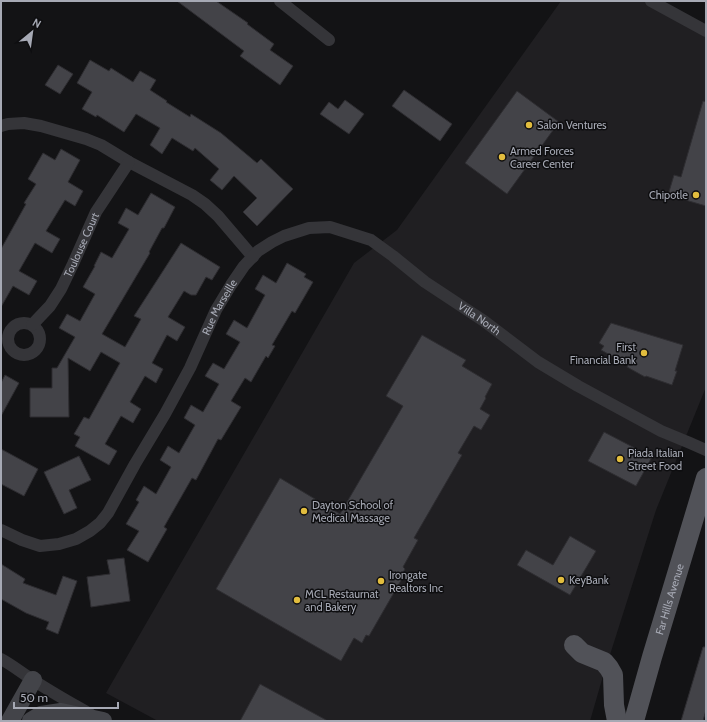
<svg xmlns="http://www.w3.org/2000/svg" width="707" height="722" font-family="Cabin,sans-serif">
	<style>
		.built { fill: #201f22 }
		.building { fill: #434348; stroke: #2e2d31 }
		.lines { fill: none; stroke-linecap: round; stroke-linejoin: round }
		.street { stroke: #353539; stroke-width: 12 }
		.secondary { stroke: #434449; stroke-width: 18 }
		.primary { stroke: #515258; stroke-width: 20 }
		.poi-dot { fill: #e2bd3e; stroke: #0e0e10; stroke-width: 1.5 }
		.labels { text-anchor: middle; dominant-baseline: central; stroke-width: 3; stroke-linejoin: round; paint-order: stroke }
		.poi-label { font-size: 11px; fill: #a6a9b4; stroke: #0e0e10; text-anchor: start }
		.street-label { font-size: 11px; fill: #a6a9b4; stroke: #0e0e10 }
	</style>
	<rect width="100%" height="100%" fill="#131315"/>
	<path class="built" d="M561 1H655L706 28V387L656 510 601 683 590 721H158L106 693 354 263 397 230Z"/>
	<path class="building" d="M177 1H216L248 23 247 24 274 44 270 50 293 66 280 85 240 56 244 51Z
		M90 60 109 71 111 68 133 82 140 71 156 80 150 90 167 101 166 102 190 117 191 114 221 133 257 163 261 159 293 189 257 226 243 212 257 198 234 176 222 190 210 180 219 169 195 148 193 151 172 138 162 154 150 145 160 128 136 114 124 132 97 115 96 117 82 109 92 92 77 83Z
		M58 65 73 74 60 94 45 85Z
		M404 90 452 124 440 141 392 106Z
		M517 91 559 122 507 194 465 163Z
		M345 100 364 114 349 134 320 114 329 102 338 109Z
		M703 101 706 102V206L668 195 674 175 681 177Z
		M61 149 80 160 68 182 83 191 75 206 65 200 46 231 60 239 52 253 35 243 19 271 37 281 29 295 13 286 1 307V249L26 204 24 203 36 184 28 179 43 153 55 160Z
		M151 193 175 207 164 228H162L149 252 150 253 102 334 125 347 141 319 134 316 181 243 220 267 212 280 206 277 196 295H191L184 291 168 317 185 327 177 341 167 335 152 363 163 369 156 383 145 376 130 402 141 409 133 423 121 416 105 444 117 451 109 465 75 446 80 437 74 434 84 417 89 419 120 363 101 352 90 371 68 358 69 417H30V388H52V368H57L75 337 59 328 67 314 80 321 95 294 83 287 95 266H94L101 252 112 258 129 229 118 223 126 208 138 215Z
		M287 263 306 274 304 277 313 282 295 313 292 311 272 345 275 346 268 358 266 356 251 382 245 378 231 401 241 407 221 440 218 439 196 480 192 478 164 527 167 529 148 562 127 550 139 531 126 524 139 502 136 500 144 486 156 494 171 467 160 460 168 446 179 453 195 425 184 418 191 405 203 412 219 384 205 376 213 363 224 369 240 342 226 334 234 320 247 328 265 295 255 289 263 275 276 283Z
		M611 323 683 345 675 371H677L672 385 646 376 645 377 627 367 628 365 601 350 604 346 599 343Z
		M422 335 466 360 462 366 492 384 485 397 486 398 480 409 490 415 481 430 474 426 458 453 462 455 414 538 418 540 403 567 405 569 401 576 403 577 369 636 366 635 362 643 354 638 341 661 216 589 280 478 340 514 403 406 386 396Z
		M5 375 19 383 1 416V383Z
		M604 432 652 457 636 486 588 461Z
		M1 449 38 469 24 496 1 484Z
		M79 456 91 480 69 490 77 508 64 514 44 472Z
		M570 536 596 551 570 595 517 565 526 550 553 565Z
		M124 558 130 601 91 607 87 577 110 574 107 560Z
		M1 564 25 579 23 583 56 595 63 576 77 581 58 634 46 629 49 622 26 613 1 599Z
		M703 647H706V710L703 721H681Z
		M260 684 328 721H240Z"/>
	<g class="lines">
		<g class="street">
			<path d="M280 1 329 40"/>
			<path d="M651 1 706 31"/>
			<path d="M1 126 8 124 24 123 41 126 86 139 101 145 129 162 192 195 205 204 218 216 253 257"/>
			<circle cx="24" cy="339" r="16"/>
			<path id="s1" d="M32 325 50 306 61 289 73 264 96 212 129 162"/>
			<path id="s2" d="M1 530 22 540 40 546 59 544 76 539 90 531 100 523 108 513 135 464 165 414 190 368 216 310 231 285 244 266 258 251 272 242 284 236 309 228 330 227 371 240 393 256 425 282 484 321 538 362 578 386 661 431 690 443 706 450"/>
			<path d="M1 659C12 665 22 673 33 680 51 692 71 703 90 714"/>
		</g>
		<path class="secondary" d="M10 721 33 680
			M31 721 41 715 61 712 103 721"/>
		<g class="primary">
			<path d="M574 645 582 653 604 662 609 668 613 675 614 705 617 721"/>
			<path id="s3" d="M634 721 652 657 706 478"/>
		</g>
	</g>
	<g class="poi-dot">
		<circle cx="529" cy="125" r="4"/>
		<circle cx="502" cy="157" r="4"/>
		<circle cx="696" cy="195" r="4"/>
		<circle cx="644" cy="353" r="4"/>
		<circle cx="620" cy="459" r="4"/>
		<circle cx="304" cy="511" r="4"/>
		<circle cx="561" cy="580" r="4"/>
		<circle cx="381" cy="581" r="4"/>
		<circle cx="297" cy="600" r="4"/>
	</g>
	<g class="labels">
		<g class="poi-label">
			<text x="537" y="125">Salon Ventures</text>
			<text x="510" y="151">Armed Forces<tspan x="510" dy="13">Career Center</tspan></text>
			<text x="688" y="195" text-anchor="end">Chipotle</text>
			<text x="636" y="347" text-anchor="end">First<tspan x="636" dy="13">Financial Bank</tspan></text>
			<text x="628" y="453">Piada Italian<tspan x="628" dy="13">Street Food</tspan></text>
			<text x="312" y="505">Dayton School of<tspan x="312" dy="13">Medical Massage</tspan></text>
			<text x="389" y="575">Irongate<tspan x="389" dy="13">Realtors Inc</tspan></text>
			<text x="569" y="580">KeyBank</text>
			<text x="305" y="594">MCL Restaurnat<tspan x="305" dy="13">and Bakery</tspan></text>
		</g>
		<g class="street-label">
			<text stroke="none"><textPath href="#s1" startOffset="95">Toulouse Court</textPath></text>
			<text stroke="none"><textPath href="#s2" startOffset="355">Rue Marseille</textPath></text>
			<text stroke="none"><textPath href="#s2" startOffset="678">Villa North</textPath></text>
			<text stroke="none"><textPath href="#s3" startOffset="127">Far Hills Avenue</textPath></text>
		</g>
	</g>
	<rect width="707" height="722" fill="none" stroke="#a6a9b4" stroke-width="4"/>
	<g transform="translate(32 32) rotate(29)" stroke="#0e0e10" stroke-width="3" paint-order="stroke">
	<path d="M0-3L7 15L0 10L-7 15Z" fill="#a6a9b4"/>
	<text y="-6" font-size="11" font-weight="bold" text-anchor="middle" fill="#a6a9b4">N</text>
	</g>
	<path d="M14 702v6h104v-6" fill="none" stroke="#a6a9b4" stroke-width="2"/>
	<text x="20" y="702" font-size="12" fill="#a6a9b4" stroke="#0e0e10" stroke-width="3" paint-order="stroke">50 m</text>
</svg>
